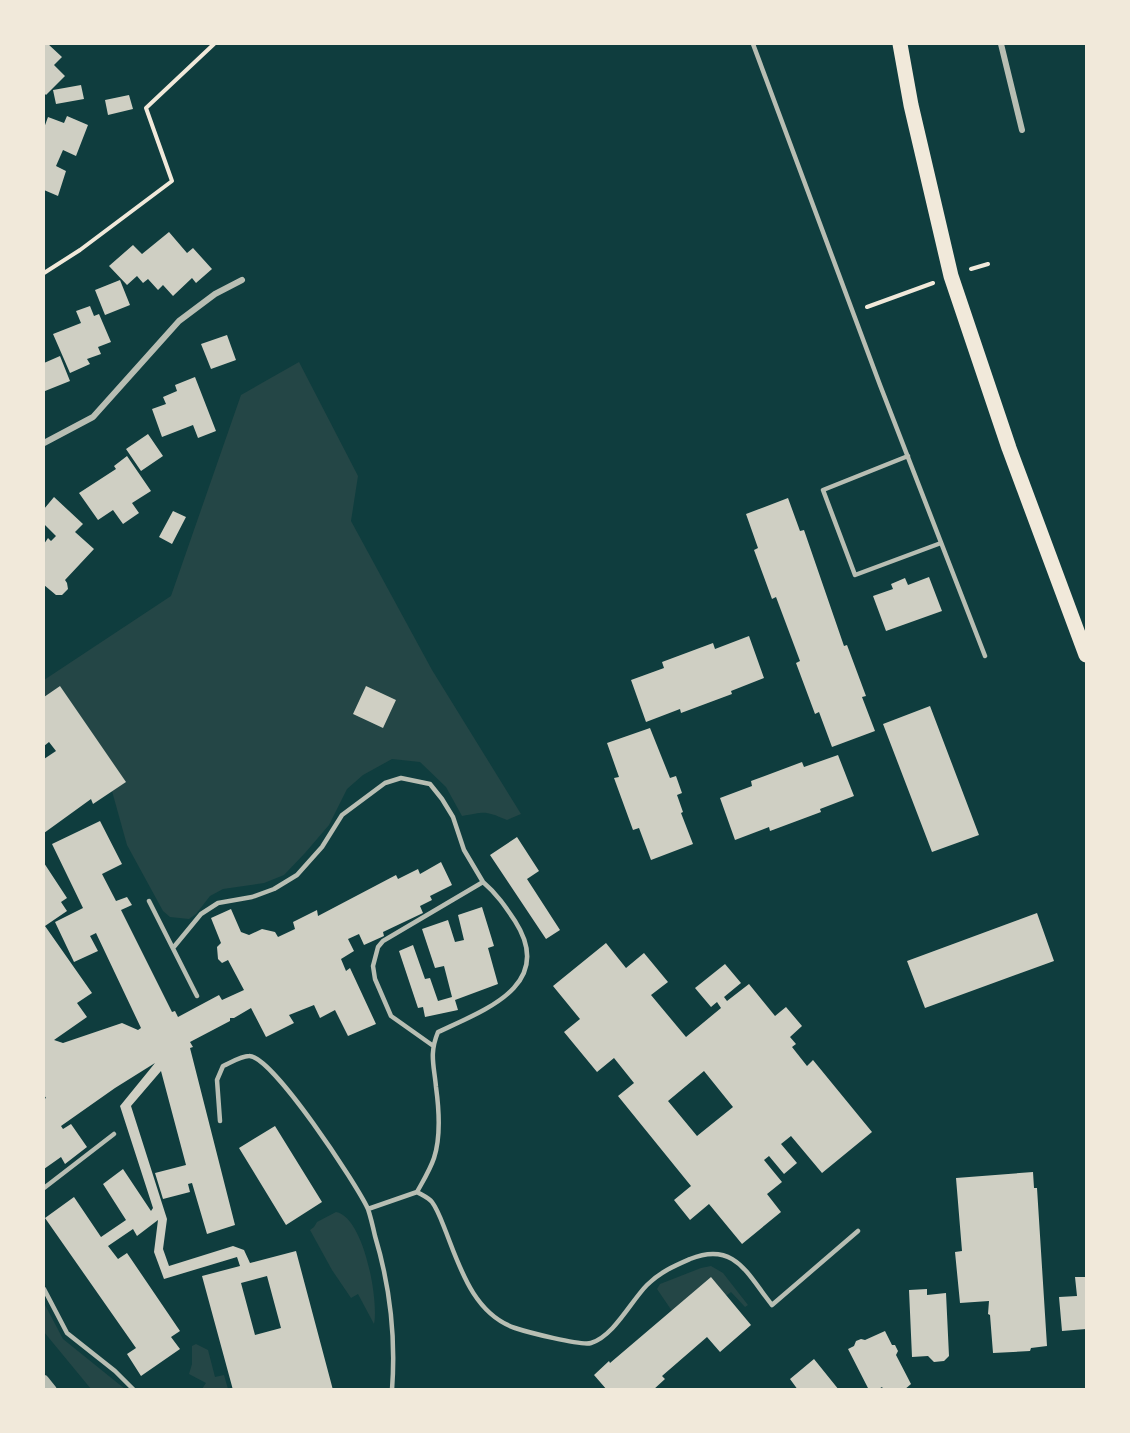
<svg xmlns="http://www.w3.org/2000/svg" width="1130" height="1433" font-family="Arial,sans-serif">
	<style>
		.green { fill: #244646 }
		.building { fill: #cfcfc3; fill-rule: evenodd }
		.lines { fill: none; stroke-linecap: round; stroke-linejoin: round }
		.path { stroke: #f1e9da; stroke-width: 4 }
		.service { stroke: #b8beb3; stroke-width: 4.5 }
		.minor { stroke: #b8beb3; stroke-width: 6 }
		.tertiary { stroke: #b8beb3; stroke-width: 10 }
		.primary { stroke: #f1e9da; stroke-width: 15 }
	</style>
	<rect width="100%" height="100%" fill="#0f3d3e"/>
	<path class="green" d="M299 362 358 476 351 521 432 670 521 814 507 820C484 810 485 812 462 816L446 787 420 762 392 759 363 775 347 789 329 825 305 853 284 875 264 883 223 889 210 896 196 914 189 919 170 917 163 911 127 845 112 791 125 782 60 686 44 697V680L171 596 241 395Z
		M336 1212C364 1217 379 1301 374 1324L358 1294 351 1298 332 1270 310 1230 314 1227 317 1222Z
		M711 1266 723 1273 748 1305 745 1307 731 1292 726 1296 711 1277 672 1311 657 1289 660 1284 701 1268Z
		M44 1303 63 1339 125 1389H91L44 1332Z
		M196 1344 208 1350 215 1377 224 1375 228 1389H202L206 1383 189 1374 192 1364V1346Z"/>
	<path class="building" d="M44 44H48L62 57 54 65 65 76 46 95 44 93Z
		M81 85 84 99 56 104 53 90Z
		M129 95 133 109 108 115 105 100Z
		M67 116 88 125 76 156 63 150 56 166 66 171 58 196 44 190V128L48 117 64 123Z
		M169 232 187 253 193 248 212 269 196 283 192 278 173 296 163 285 158 290 148 279 143 283 137 276 127 285 109 266 133 245 142 254Z
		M120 280 130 305 105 315 95 290Z
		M90 306 94 316 99 314 111 342 98 347 101 354 87 359 90 364 70 373 53 334 81 323 76 311Z
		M227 335 236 360 211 369 201 344Z
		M60 356 70 381 45 391 44 363Z
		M195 377 216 431 198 438 193 425 162 437 152 409 166 404 163 397 177 391 175 385Z
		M148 434 163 456 141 471 126 449Z
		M127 456 151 491 132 503 139 513 123 524 113 510 98 520 79 493 116 469 114 466Z
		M54 497 83 524 75 532 94 549 65 580 67 583 68 589 62 595H56L44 585V544L48 538 51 541 56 536 44 524V509Z
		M788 498 800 531 804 530 844 646 847 645 866 696 862 697 875 731 832 747 819 712 815 714 796 663 800 661 776 597 772 599 754 550 758 548 746 514Z
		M173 511 186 517 172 544 159 537Z
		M929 577 942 611 886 631 873 596 893 589 891 584 905 578 908 585Z
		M749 636 764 678 731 691 732 694 681 713 680 709 646 722 631 680 664 668 662 662 713 643 715 649Z
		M60 686 126 782 93 804 91 799 44 833V759L56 751 49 742 44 746V697Z
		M366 686 396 700 383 728 353 714Z
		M930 706 979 835 932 852 883 724Z
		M650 728 670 778 676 776 682 793 677 795 683 812 681 813 693 844 651 860 639 828 633 830 614 778 619 777 607 743Z
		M838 755 854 796 820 809 821 812 770 831 769 827 735 840 720 798 752 786 751 781 802 762 804 767Z
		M100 821 122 864 102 874 116 901 127 897 132 905 121 910 172 1012 175 1011 178 1017 219 995 222 1000 244 990 228 960 222 963 218 959 217 947 221 943 211 918 231 909 241 932 249 935 262 929 275 932 278 937 295 929 293 922 317 910 318 916 396 875 398 879 418 869 420 874 441 862 452 885 430 896 432 900 420 906 423 913 383 932 384 936 364 945 359 934 348 939 354 951 341 959 346 971 350 968 376 1024 348 1036 335 1010 320 1018 314 1005 289 1015 294 1023 266 1037 251 1008 234 1018H230V1021L190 1042 193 1047 190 1048 235 1225 207 1234 192 1183 188 1184 190 1192 163 1199 155 1173 186 1165 161 1071 131 1106 167 1219 163 1249 169 1266 233 1246 244 1250 250 1263 296 1251 333 1390H233L202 1276 240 1266 237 1257 164 1279 154 1252 158 1220 137 1236 133 1229 108 1246 118 1259 127 1253 180 1331 171 1337 180 1349 141 1376 127 1354 136 1348 45 1218 74 1197 101 1237 126 1220 103 1184 123 1169 151 1211 153 1208 120 1106 155 1063 115 1088 61 1126 63 1129 71 1124 87 1147 65 1164 61 1157 44 1169V1099L46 1098 44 1095V863L67 898 61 902 67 911 45 926 92 993 77 1003 87 1017 54 1040 63 1043 122 1023 138 1030 141 1028 96 933 90 936 98 951 74 962 55 922 83 908 52 844ZM267 1276 281 1328 255 1335 241 1283Z
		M517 837 539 871 527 879 560 930 546 939 490 855Z
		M482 907 494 946 488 948 498 984 455 1000 458 1010 425 1017 423 1007 418 1008 399 951 413 945 425 979 430 978 438 1001 452 997 444 966 435 968 422 929 448 920 455 942 464 940 458 915Z
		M1037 913 1054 961 925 1008 907 961Z
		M606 943 626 968 644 953 668 982 651 995 686 1037 721 1008 717 1002 711 1007 695 988 725 964 741 983 724 997 727 1001 749 984 775 1016 786 1007 802 1026 790 1037 796 1044 792 1047 807 1066 813 1060 872 1132 822 1173 791 1136 781 1144 797 1163 784 1174 769 1156 764 1160 782 1182 767 1194 781 1212 742 1244 709 1204 690 1220 674 1200 691 1186 618 1096 634 1083 614 1058 597 1072 564 1032 580 1019 553 986ZM704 1071 733 1107 697 1136 668 1101Z
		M275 1126 322 1202 286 1225 239 1148Z
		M1033 1172 1034 1188H1037L1047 1346 1031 1348 1030 1351 993 1353 990 1315 988 1314 989 1301 960 1303 955 1252 962 1251 956 1178Z
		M711 1277 751 1325 720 1352 707 1337 662 1376 665 1379 653 1390H607L594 1375 609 1361 610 1363Z
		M1075 1277H1086V1329L1062 1331 1059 1297 1077 1296Z
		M927 1289V1295L946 1293 949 1356 944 1361 934 1362 928 1356 912 1357 909 1290Z
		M885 1331 892 1345H895L898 1351 896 1355 911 1384 904 1390H884L882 1387 877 1390H869L848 1349 854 1346 856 1341 861 1339 865 1340Z
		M814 1359 839 1390H798L790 1379Z"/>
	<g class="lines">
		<path class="path" d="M971 269 988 264
			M44 273 80 250 172 181 146 108 214 44
			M867 307 933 283"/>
		<path class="service" d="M753 44 880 385 985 656
			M908 456 823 490 855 575 941 543
			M149 901 197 996
			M173 948 201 914 218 903 252 897 274 889 297 875 322 847 342 815 385 783 401 778 430 784 442 799 453 817 464 850 483 882
			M220 1121 217 1080 223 1066C230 1063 241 1056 249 1056 272 1055 357 1185 368 1209 371 1218 373 1227 375 1236 390 1286 396 1337 392 1390
			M44 1188 114 1134
			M417 1192C423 1181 430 1170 434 1158 441 1137 439 1109 436 1087 434 1065 429 1054 438 1032 485 1010 556 985 515 921 505 906 497 894 483 882L383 941 378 947 373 966 375 979 391 1016 432 1045
			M368 1209 417 1192C422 1195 429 1198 432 1202 438 1210 442 1222 446 1232 460 1268 474 1314 515 1328 527 1332 581 1346 591 1343 614 1336 631 1301 647 1285 660 1272 674 1266 690 1259 735 1241 747 1274 772 1305L858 1231
			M44 1289 67 1333 115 1371 134 1390"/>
		<path class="minor" d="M1001 44 1022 130
			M44 443 93 417 179 321 215 294 242 280"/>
		<path class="tertiary" d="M44 1380 52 1390"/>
		<path class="primary" d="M900 44 911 105 951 276 1009 448 1086 655"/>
	</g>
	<rect width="1130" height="1433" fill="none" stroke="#f1e9da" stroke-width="90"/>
</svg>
